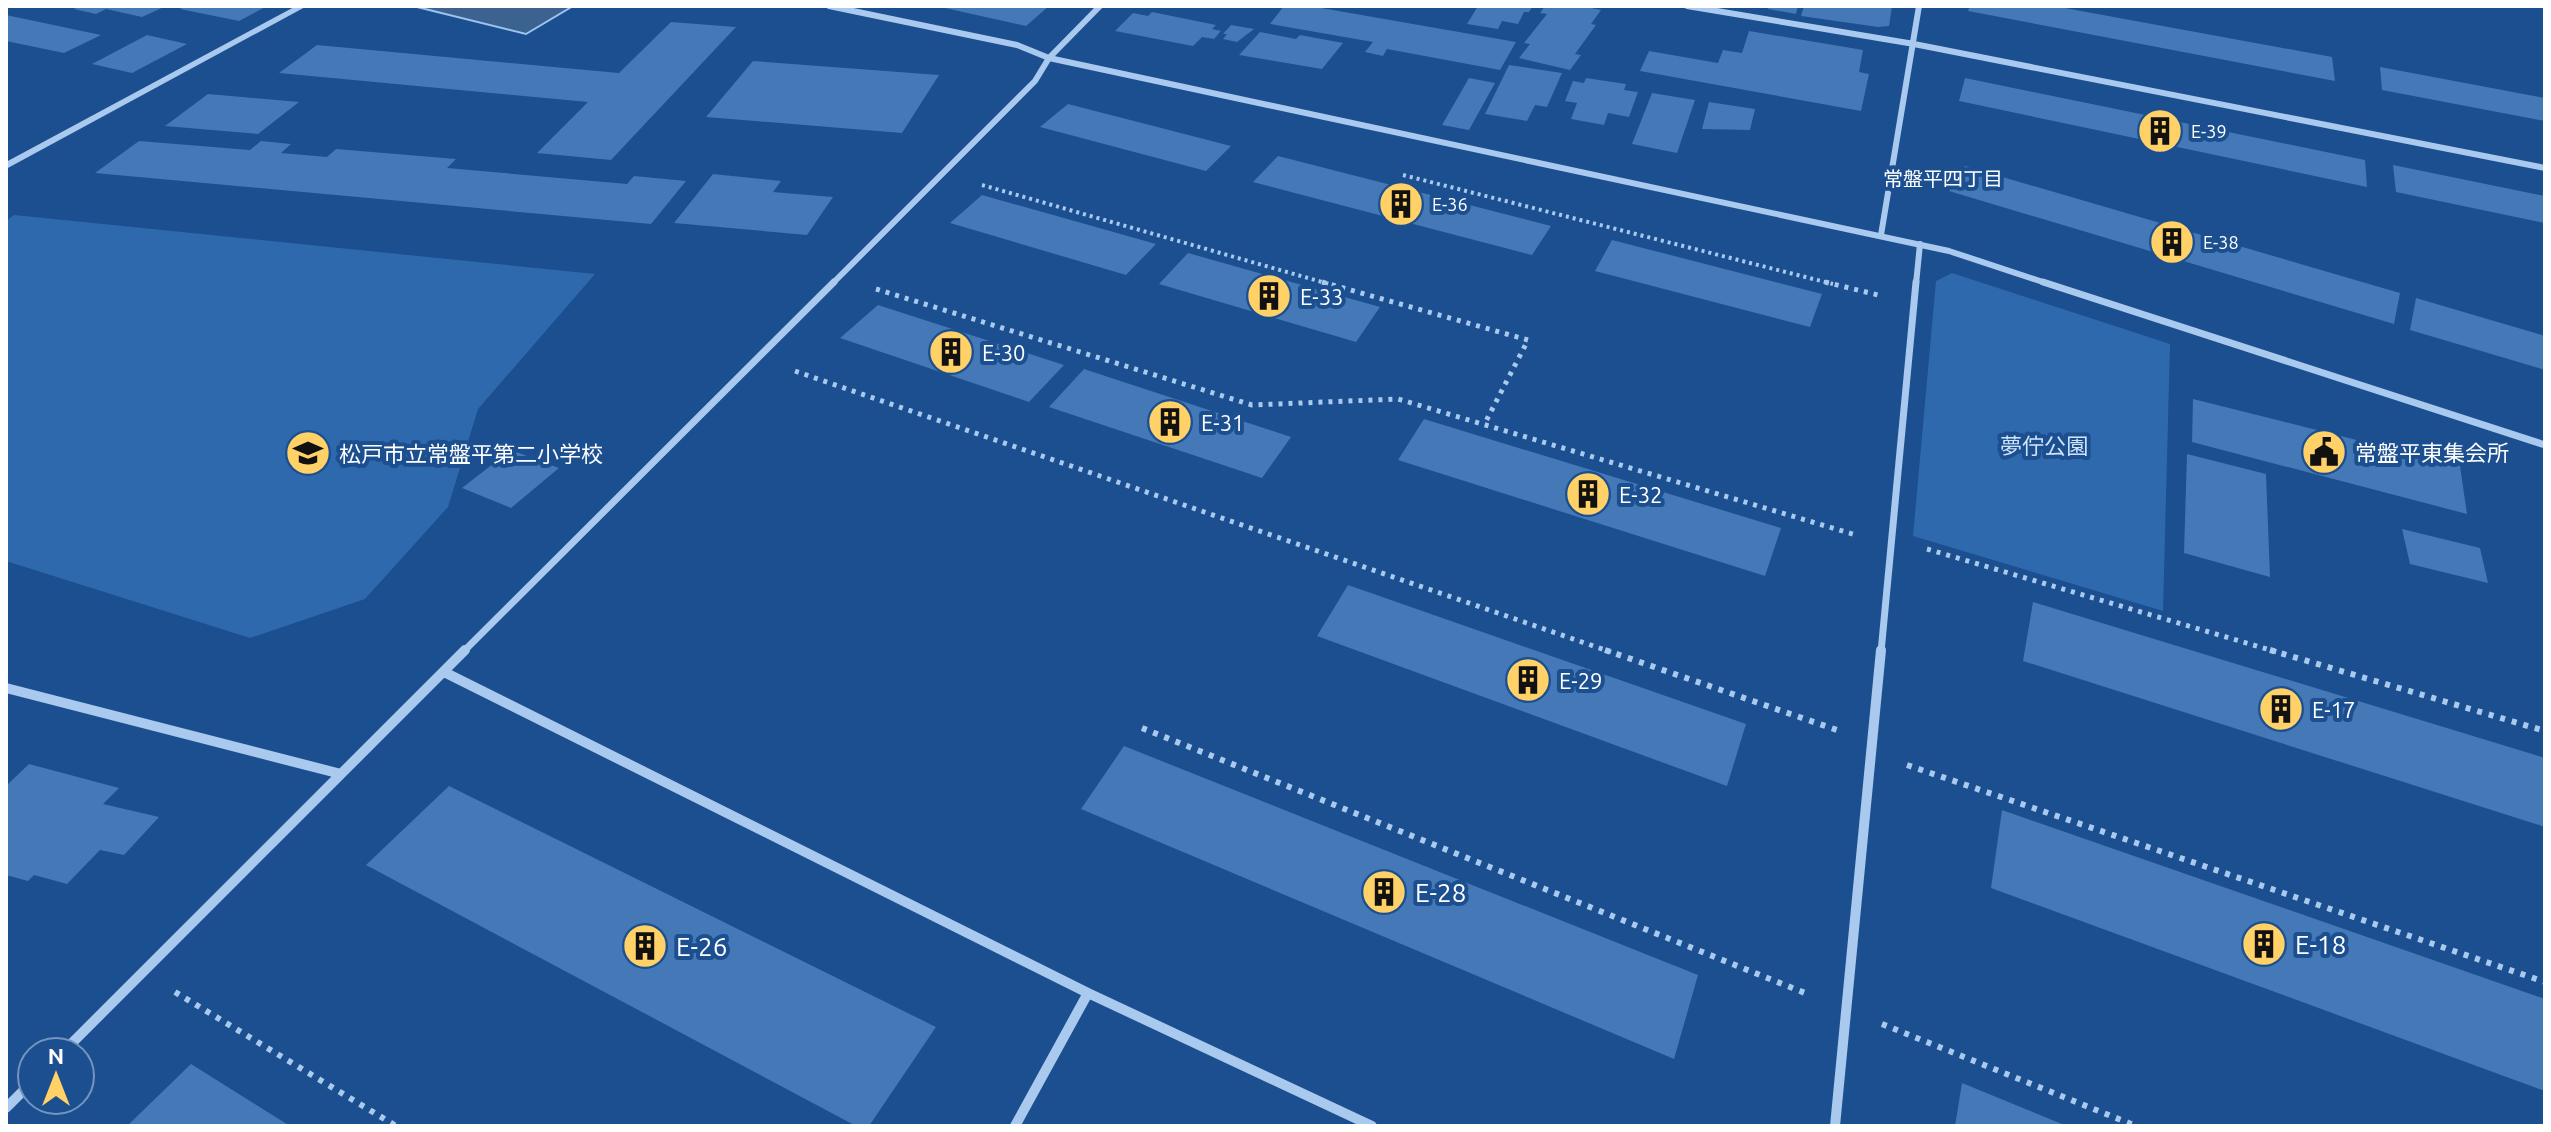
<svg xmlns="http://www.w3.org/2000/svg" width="2551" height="1132" font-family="Ubuntu,'Noto Sans JP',sans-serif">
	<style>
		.green { fill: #2e69ad }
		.water { fill: #3c6290; stroke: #9cc4f0; stroke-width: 2 }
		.building { fill: #4478b7 }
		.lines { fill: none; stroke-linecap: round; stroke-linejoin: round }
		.path-far2 { stroke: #a9c9ee; stroke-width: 4; stroke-dasharray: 3 4; stroke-linecap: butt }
		.path-far1 { stroke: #a9c9ee; stroke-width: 5; stroke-dasharray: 4 6; stroke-linecap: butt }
		.path { stroke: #a9c9ee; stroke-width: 6; stroke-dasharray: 5 7; stroke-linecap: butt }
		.minor-far2 { stroke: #a9c9ee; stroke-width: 6 }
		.minor-far1 { stroke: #a9c9ee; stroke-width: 7 }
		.minor { stroke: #a9c9ee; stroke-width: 10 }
		.tertiary { fill: #a9c9ee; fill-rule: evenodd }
		.labels { text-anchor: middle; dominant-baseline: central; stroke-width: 8; stroke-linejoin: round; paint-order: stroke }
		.far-poi-label { font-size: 18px; fill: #fff; stroke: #1b4f8f; text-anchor: start }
		.far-neighbourhood-label { font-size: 20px; fill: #fff; stroke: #1b4f8f }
		.poi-label { font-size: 22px; fill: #fff; stroke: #1b4f8f; text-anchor: start }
		.park-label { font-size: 22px; fill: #cfe3fa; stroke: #1b4f8f }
		.near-poi-label { font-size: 26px; fill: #fff; stroke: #1b4f8f; text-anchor: start }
	</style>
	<rect width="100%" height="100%" fill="#1b4f8f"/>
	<path class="green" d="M14 215 595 274 478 409 448 507 365 599 250 638 6 561V221Z
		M1952 273 2170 344 2163 611 1913 536 1936 281Z"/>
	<path class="water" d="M413 6H573L526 34Z"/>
	<path class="building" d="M80 6H166L142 17 106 9 96 14 74 9Z
		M185 6H267L239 21 180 9Z
		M936 6H1049L1026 26Z
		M1284 6H1310L1516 42 1500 70 1387 49 1383 56 1365 52 1373 42 1270 24Z
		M1478 6H1533L1529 12H1524L1518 24 1502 21 1498 29 1467 24Z
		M1545 6H1581L1601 10 1591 24 1596 25 1575 54 1581 55 1570 70 1519 58 1530 44 1524 43 1547 14 1540 13Z
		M1769 6H1798L1796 14 1768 9Z
		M1804 6H1892L1889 26 1878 27 1801 16Z
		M1970 6H2054L2332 57 2335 81 1968 11Z
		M1152 12 1216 25 1212 29 1221 31 1214 39 1202 37 1193 46 1115 31 1133 13 1148 16Z
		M6 15 101 35 64 53 6 41Z
		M671 22 736 27 611 160 537 153 588 102 279 73 317 45 619 73Z
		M1231 25 1254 29 1237 42 1223 39 1227 34H1223Z
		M1749 31 1863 50 1859 72 1869 74 1861 111 1640 71 1649 51 1718 63 1723 50 1742 53Z
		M1260 32 1296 39 1300 35 1343 43 1322 69 1239 55Z
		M147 35 187 44 132 73 92 64Z
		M753 61 939 75 902 133 706 117Z
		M1509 65 1562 73 1547 107 1535 105 1527 121 1485 114Z
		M2380 67 2545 98V121L2382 90Z
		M1469 78 1495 83 1469 130 1442 125Z
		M1586 78 1626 84 1624 90 1638 92 1629 117 1608 113 1604 125 1571 119 1577 103 1565 101 1573 81 1584 83Z
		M1965 78 2365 160 2367 187 1959 101Z
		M1652 93 1695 100 1677 153 1632 144Z
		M208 94 299 102 258 134 165 126Z
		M1709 102 1755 109 1750 130 1702 129Z
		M1068 104 1231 146 1206 171 1040 127Z
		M139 141 250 150 261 141 291 144 281 153 327 157 336 149 456 159 447 168 627 184 634 176 686 181 651 224 95 173Z
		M1278 156 1551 226 1532 255 1253 182Z
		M2393 165 2545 196V223L2396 192Z
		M1965 166 2400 293 2394 324 1949 191Z
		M713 174 781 181 773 192 833 197 807 235 674 223Z
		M982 195 1156 244 1126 275 950 223Z
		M1612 240 1822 294 1810 327 1595 271Z
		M1188 253 1380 307 1356 342 1159 284Z
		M2416 298 2545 336V370L2410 330Z
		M878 305 1064 365 1029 402 840 338Z
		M1084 369 1291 437 1262 478 1049 407Z
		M2193 399 2460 466 2467 514 2192 442Z
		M1424 419 1781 528 1765 576 1398 460Z
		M511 450 559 468 511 508 462 488Z
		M2187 454 2266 474 2270 577 2184 553Z
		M2402 529 2480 548 2488 583 2410 564Z
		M1348 585 1746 724 1727 786 1317 636Z
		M2033 602 2545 758V827L2023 661Z
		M1124 746 1698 975 1674 1059 1081 809Z
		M29 764 119 788 103 804 159 817 124 855 100 850 67 884 34 875 28 881 6 875V786Z
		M449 786 936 1027 869 1126H856L366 865Z
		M2002 810 2545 999V1091L1991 888Z
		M191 1064 290 1126H127Z
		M1962 1083 2067 1126H1955Z"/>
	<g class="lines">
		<path class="path-far2" d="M1403 175 1833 284
			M982 185 1329 284"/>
		<path class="path-far1" d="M1322 282 1528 340 1484 425
			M1825 282 1878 295
			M876 289 1252 405 1398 399 1856 535
			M795 371 1611 652
			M1927 549 2277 652"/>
		<path class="path" d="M1605 650 1837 730
			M2270 650 2545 731
			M1142 728 1810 995
			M1907 765 2545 982
			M175 992 396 1126
			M1882 1024 2136 1126"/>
		<path class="minor-far2" d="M829 6 1017 45 1049 58 1035 81 832 284
			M1687 6 1914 44 2545 168
			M1049 58 1949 251 2049 284
			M1049 58 1100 6
			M1881 235 1919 6
			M1916 284 1920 244"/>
		<path class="minor-far1" d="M2043 282 2545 445
			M463 652 834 282
			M1881 652 1916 282"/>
		<path class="minor" d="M444 672 1088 993 1372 1126
			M6 688 341 774 465 650
			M63 1052 341 774
			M6 1108 32 1082
			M1015 1126 1088 993
			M1835 1126 1881 650"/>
		<path class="tertiary" d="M296 6H307L6 169V162Z"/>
	</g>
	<defs>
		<g id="building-disc" transform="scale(2.3)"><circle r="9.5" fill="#ffd166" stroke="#1b4f8f"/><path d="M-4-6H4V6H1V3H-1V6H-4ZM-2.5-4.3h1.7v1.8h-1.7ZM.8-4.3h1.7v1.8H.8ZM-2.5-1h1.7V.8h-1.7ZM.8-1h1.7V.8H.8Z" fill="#111"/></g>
		<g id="civic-disc" transform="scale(2.3)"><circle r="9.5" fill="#ffd166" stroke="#1b4f8f"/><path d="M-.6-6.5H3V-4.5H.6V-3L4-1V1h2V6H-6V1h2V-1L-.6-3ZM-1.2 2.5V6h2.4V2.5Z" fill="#111"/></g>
		<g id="school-disc" transform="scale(2.3)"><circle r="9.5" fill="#ffd166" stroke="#1b4f8f"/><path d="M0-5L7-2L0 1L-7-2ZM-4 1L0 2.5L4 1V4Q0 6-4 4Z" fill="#111"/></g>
	</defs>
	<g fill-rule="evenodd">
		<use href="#building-disc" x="2160" y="131"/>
		<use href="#building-disc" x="1401" y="204"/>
		<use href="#building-disc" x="2172" y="242"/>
		<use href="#building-disc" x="1269" y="296"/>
		<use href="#building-disc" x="951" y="352"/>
		<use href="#building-disc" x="1170" y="422"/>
		<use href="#civic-disc" x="2324" y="452"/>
		<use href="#school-disc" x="308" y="453"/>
		<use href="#building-disc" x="1588" y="494"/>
		<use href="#building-disc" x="1528" y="680"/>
		<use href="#building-disc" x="2281" y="709"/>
		<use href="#building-disc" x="1384" y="892"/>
		<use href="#building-disc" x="2264" y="944"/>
		<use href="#building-disc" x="645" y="946"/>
	</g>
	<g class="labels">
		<g class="far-poi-label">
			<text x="2191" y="131">E-39</text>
			<text x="1432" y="204">E-36</text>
			<text x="2203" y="242">E-38</text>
		</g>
		<g class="far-neighbourhood-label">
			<text x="1943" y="178">常盤平四丁目</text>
		</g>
		<g class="poi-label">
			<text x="1300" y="296">E-33</text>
			<text x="982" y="352">E-30</text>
			<text x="1201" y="422">E-31</text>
			<text x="2355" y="452">常盤平東集会所</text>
			<text x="339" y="453">松戸市立常盤平第二小学校</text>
			<text x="1619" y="494">E-32</text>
			<text x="1559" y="680">E-29</text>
			<text x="2312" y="709">E-17</text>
		</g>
		<g class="park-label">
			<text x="2044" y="445">夢佇公園</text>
		</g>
		<g class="near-poi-label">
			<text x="1415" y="892">E-28</text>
			<text x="2295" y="944">E-18</text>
			<text x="676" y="946">E-26</text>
		</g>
	</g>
	<rect width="2551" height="1132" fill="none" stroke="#ffffff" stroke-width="16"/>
	<g transform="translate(56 1076)"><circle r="38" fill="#1b4f8f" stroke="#7695bc" stroke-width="2"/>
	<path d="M0-6L14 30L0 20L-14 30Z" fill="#ffd166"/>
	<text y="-12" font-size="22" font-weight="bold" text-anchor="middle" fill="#ffffff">N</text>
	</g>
</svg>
